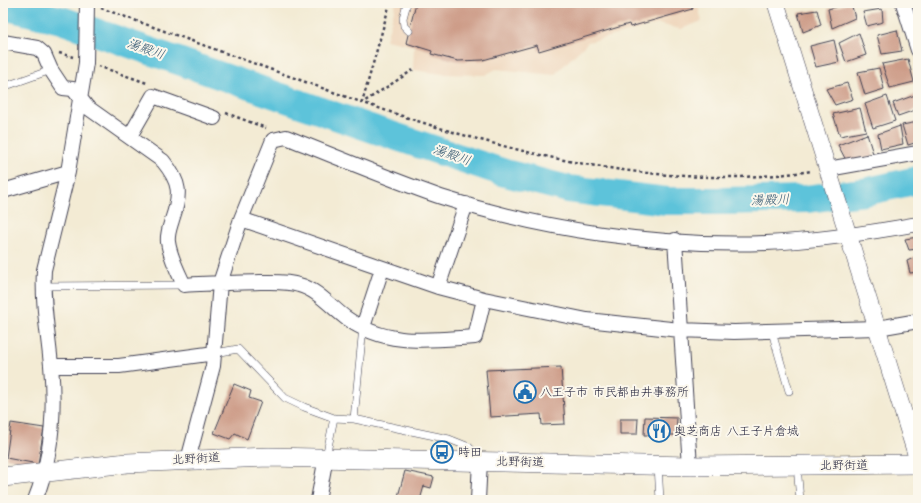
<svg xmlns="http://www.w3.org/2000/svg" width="921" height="503" font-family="'Architects Daughter','Klee One',sans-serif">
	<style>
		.built { fill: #efd6bb }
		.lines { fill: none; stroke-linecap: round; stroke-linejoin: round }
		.river { stroke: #5dc3da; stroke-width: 28 }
		.building { fill: #cd9c88 }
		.service-casing { stroke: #414052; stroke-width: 8 }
		.minor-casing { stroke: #414052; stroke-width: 16 }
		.tertiary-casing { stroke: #414052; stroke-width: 18 }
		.secondary-casing { stroke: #414052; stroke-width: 20 }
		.path { stroke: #414052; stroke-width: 2.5; stroke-dasharray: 3 3; stroke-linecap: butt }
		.service { stroke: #fff; stroke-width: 7 }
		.minor { stroke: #fff; stroke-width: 14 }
		.tertiary { stroke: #fff; stroke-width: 17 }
		.secondary { stroke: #fff; stroke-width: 19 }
		.labels { text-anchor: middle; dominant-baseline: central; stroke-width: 4; stroke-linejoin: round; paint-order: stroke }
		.poi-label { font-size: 12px; fill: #22223b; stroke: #fbf7ec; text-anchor: start }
		.street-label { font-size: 12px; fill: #22223b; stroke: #fbf7ec }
		.water-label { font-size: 13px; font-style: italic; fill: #375a73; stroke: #fbf7ec }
	</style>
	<rect width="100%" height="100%" fill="#fbf7ec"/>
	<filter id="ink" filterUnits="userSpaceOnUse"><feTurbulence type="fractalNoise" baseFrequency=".025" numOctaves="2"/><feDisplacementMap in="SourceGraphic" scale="8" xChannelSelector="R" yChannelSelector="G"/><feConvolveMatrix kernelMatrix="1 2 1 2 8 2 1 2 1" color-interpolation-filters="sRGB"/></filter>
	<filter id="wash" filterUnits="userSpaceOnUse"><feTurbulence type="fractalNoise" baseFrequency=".012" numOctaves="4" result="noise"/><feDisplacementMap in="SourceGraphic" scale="16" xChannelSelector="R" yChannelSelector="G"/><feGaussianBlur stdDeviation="0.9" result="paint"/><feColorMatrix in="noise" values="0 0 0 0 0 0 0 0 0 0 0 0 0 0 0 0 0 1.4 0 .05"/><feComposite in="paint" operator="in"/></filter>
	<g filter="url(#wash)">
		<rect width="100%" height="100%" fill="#f3ebd4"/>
		<path class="built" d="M396 3H697L702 21 681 29 658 24 588 42 554 75 496 69 485 75 442 74 413 70 414 46 386 40Z"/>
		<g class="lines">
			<path class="river" d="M3 6 61 20 367 127 505 173 568 189 667 201H723L806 199 864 192 918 180"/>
		</g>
		<g id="blocks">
			<path class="building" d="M416 3H691L693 9 630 27 629 24 539 51 537 45 483 60 458 61 431 54 432 51 406 43Z
				M851 3 855 18 832 28 828 9Z
				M882 9 883 22 867 26 863 12Z
				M817 10 821 25 803 32 798 13Z
				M897 30 902 51 882 54 877 35Z
				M859 33 866 55 846 62 839 43Z
				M834 40 839 62 816 67 810 46Z
				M908 59 914 82 890 88 882 64Z
				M879 68 884 89 865 95 858 72Z
				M847 83 853 99 835 105 826 89Z
				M918 94V109L898 116 893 103Z
				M887 96 895 121 873 128 865 104Z
				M860 108 866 131 840 136 833 114Z
				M918 122V142L908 145 902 125Z
				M900 126 903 144 881 149 878 134Z
				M867 134 874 157 847 162 838 145Z
				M918 237V249L909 250 905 239Z
				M918 256V272L910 273 907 261Z
				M561 367 565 424 542 425 541 414 490 417 486 370Z
				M234 384 251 391 249 398 261 402 247 439 235 433 230 439 214 433Z
				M645 417 677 418 676 435H644Z
				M620 419H638L637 434H620Z
				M11 423 44 428 38 464 6 458Z
				M405 471 434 477 431 488 424 486 420 500H397Z"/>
		</g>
	</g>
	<g filter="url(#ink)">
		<use href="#blocks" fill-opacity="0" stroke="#414052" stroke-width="1"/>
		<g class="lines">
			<g class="service-casing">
				<path id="service" d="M407 3 403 18 404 26 409 31
					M3 87 51 70
					M43 286 184 285
					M772 332 789 391
					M215 353 238 349 285 398 304 407 334 418 354 419 449 439 469 447 478 458
					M354 419 363 327
					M326 457 334 418
					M658 465 660 500
					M797 466 800 500"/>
			</g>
			<g class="minor-casing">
				<path id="minor" d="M903 3 918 50
					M3 42 37 48 44 54 51 70 63 88 73 89 87 107 163 161C181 183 181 194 172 220 170 227 167 234 168 242 170 257 178 272 184 285 210 283 235 283 260 282 273 282 287 281 299 285 318 290 331 307 346 318 387 347 428 340 475 337L484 299
					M130 136 153 96 214 118
					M828 169 918 153
					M3 191 68 172
					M241 219 438 287 484 299 587 320 680 330 734 332 878 328 918 321
					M675 240 690 466
					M438 287 466 204
					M363 327 382 269
					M51 366H119L215 353
					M188 460 213 366 220 283 241 219 273 140 286 137C337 157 389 179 441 197 543 230 659 247 766 243 817 241 868 233 918 224
					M35 500C52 458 55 409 51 365 48 333 42 302 44 270L68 172 86 63 87 3
					M318 500 326 457
					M478 500 480 461"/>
			</g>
			<g class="tertiary-casing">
				<path id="tertiary" d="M776 3 918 460"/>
			</g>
			<g class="secondary-casing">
				<path id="secondary" d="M3 477 127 463 269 457 690 466 918 464"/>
			</g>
			<path class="path" d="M390 3 362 103 413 70
				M101 8C167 32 233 56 300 80 463 140 636 196 812 171
				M59 53 73 57
				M98 66 147 83
				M226 113 266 128"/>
			<use href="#service" class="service"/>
			<use href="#minor" class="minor"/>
			<use href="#tertiary" class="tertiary"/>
			<use href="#secondary" class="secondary"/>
		</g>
	</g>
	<defs>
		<g id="civic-ring" transform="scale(1.15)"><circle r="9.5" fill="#fbf7ec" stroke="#1f6fb2" stroke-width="1.5"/><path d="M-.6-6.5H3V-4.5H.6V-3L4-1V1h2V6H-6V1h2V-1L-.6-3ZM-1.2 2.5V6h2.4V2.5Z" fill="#1f6fb2"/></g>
		<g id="restaurant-ring" transform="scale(1.15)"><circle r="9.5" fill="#fbf7ec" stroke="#1f6fb2" stroke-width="1.5"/><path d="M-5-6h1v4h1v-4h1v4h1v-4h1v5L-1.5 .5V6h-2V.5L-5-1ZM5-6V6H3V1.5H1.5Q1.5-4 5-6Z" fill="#1f6fb2"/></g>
		<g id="bus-ring" transform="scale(1.15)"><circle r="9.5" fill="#fbf7ec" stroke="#1f6fb2" stroke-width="1.5"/><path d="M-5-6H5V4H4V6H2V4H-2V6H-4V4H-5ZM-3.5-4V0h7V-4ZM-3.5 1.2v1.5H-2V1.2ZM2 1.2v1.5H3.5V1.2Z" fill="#1f6fb2"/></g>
	</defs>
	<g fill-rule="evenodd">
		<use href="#civic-ring" x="525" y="392"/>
		<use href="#restaurant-ring" x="659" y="431"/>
		<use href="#bus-ring" x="442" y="452"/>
	</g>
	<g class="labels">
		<g class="poi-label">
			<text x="540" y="392">八王子市 市民都由井事務所</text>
			<text x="674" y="431">奥芝商店 八王子片倉城</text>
			<text x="458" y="452">時田</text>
		</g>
		<g class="street-label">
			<text transform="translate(196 459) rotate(-3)">北野街道</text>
			<text transform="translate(520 462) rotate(1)">北野街道</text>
			<text x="844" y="465">北野街道</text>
		</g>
		<g class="water-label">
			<text transform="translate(146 49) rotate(19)">湯殿川</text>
			<text transform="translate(452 155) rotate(19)">湯殿川</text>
			<text transform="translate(770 200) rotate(-2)">湯殿川</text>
		</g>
	</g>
	<rect width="921" height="503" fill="none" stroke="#fbf7ec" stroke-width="16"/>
</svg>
